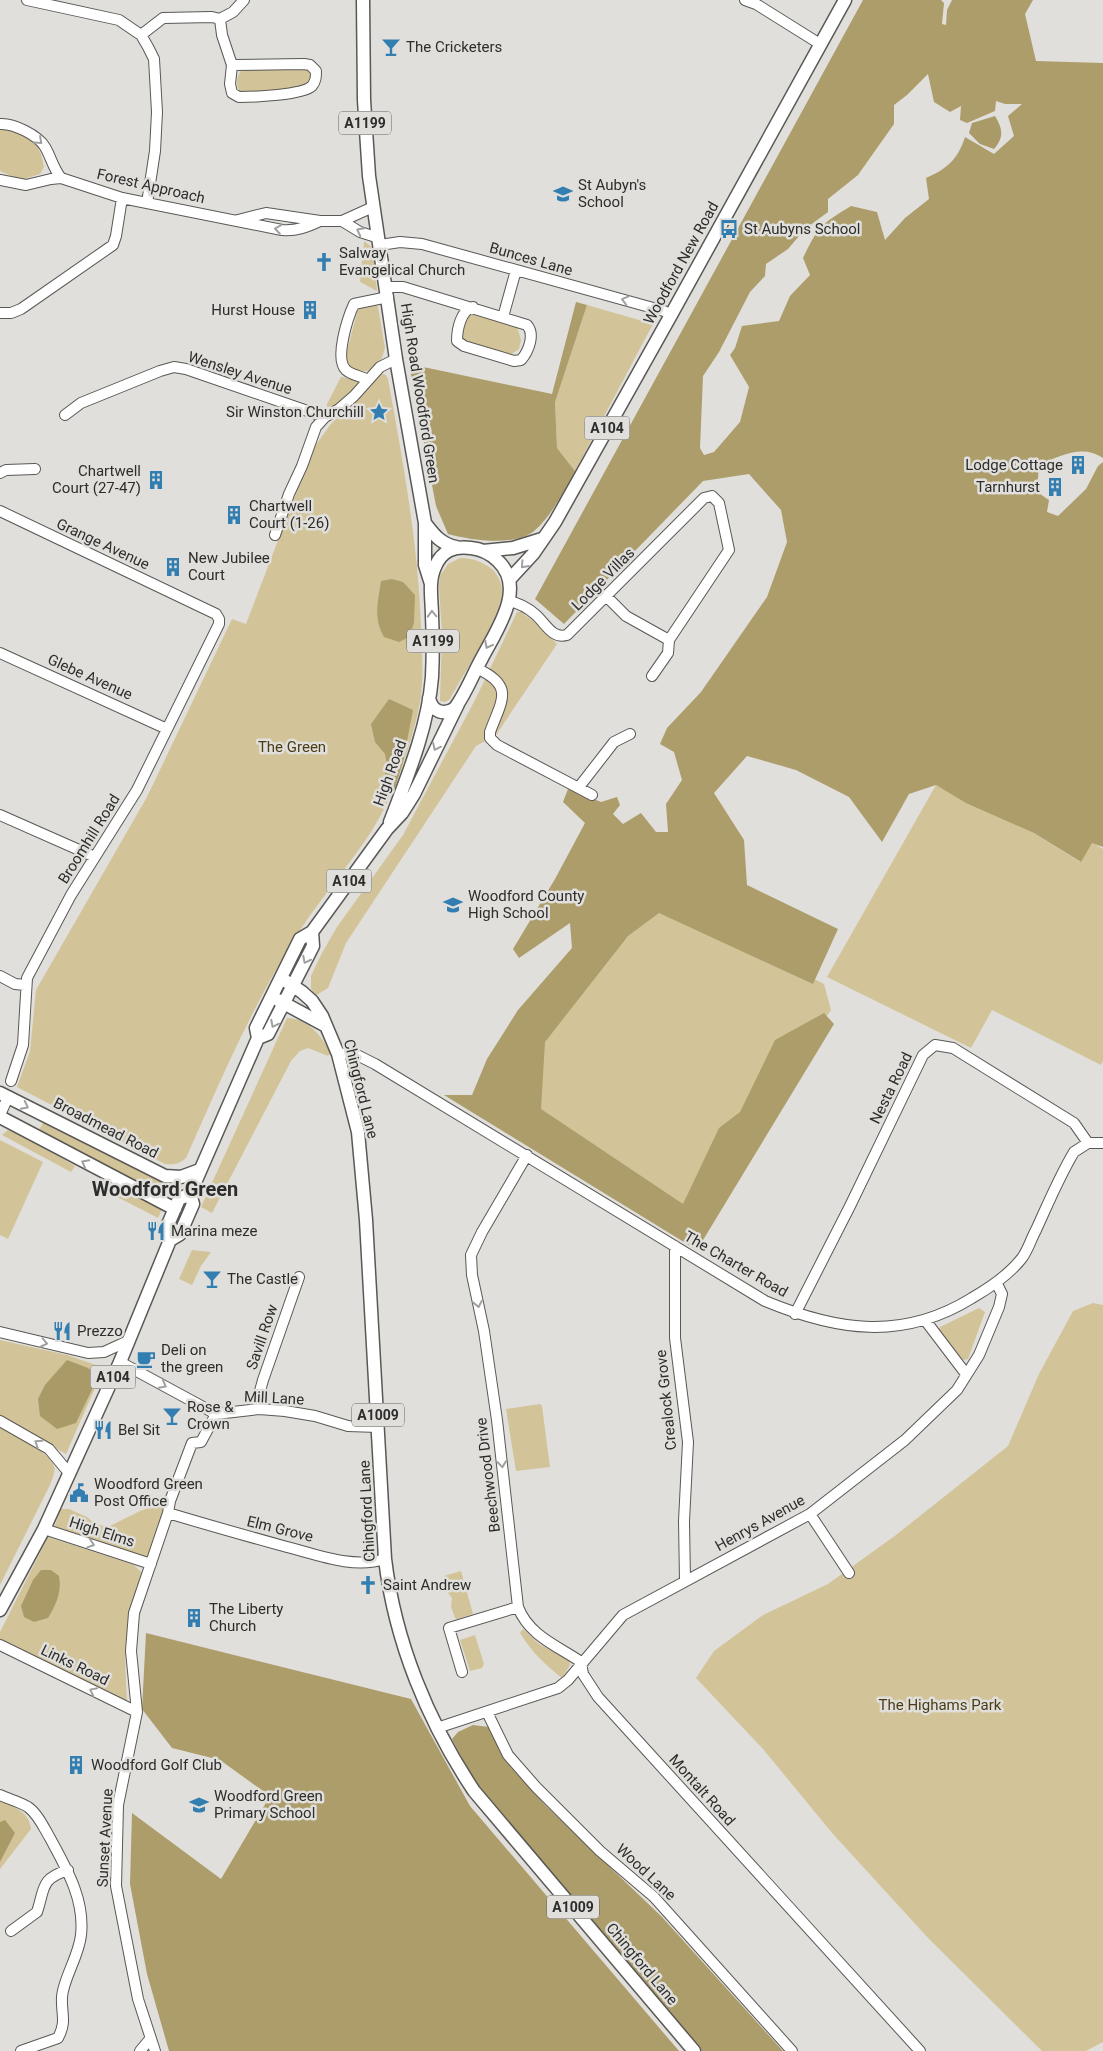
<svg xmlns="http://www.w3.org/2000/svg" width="1103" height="2051" font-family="Roboto,sans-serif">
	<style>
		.green { fill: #d2c498 }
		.forest { fill: #ad9d6b; fill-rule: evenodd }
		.water { fill: #aa9a68 }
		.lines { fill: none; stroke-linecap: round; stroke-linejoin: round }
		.minor-casing { stroke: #595855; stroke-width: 12 }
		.major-casing { stroke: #595855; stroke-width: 15 }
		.minor { stroke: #fff; stroke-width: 10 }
		.major { stroke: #fff; stroke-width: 12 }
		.oneway { stroke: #a0a0a0 }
		.labels { text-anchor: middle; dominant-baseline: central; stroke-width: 5; stroke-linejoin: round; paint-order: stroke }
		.shield { fill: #e0dfdb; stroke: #636260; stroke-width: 1 }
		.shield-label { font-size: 14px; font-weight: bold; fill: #2d2d2c }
		.poi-label { font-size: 15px; fill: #2d2d2c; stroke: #e0dfdb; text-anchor: start }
		.street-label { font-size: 15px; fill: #2d2d2c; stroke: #e0dfdb }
		.park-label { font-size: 15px; fill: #4a3d15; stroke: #e0dfdb }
		.district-label { font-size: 20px; font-weight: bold; fill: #2d2d2c; stroke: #e0dfdb }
	</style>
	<rect width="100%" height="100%" fill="#e0dfdb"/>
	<path class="green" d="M244 67 308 69 311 71 314 83 299 89 241 93C234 85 237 74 244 67Z
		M5 128C28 138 40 139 44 167L40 174 20 180 0 171V129Z
		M364 241 373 248 377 291 360 282Z
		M374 303 378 307 385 348 382 358 371 370 361 372 348 366 345 358 358 309Z
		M587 305 653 324 575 471 557 448 555 401Z
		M470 314 517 326 521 340 519 349 510 355 461 341 458 327Z
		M382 374 386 375 388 379C403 461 418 543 421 626 422 651 424 678 420 702 412 744 394 796 371 832 345 871 314 906 290 946 249 1013 218 1086 186 1158 179 1164 174 1165 165 1164L17 1087 30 1051 36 990 147 797 232 619 246 624 313 449 330 425 377 377Z
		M341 377 359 379 360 385 339 405 331 410 327 407V404Z
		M460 558C470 558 477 560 486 565 496 570 502 581 502 593 502 614 462 677 450 699L445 702 440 701V697L442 634 439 587 440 576 448 564Z
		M517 612H521L536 623 557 644 496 735 476 746 346 943 328 988 315 996 311 988V976L322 953 337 927 403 835 476 698Z
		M936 785 1034 833 1080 862 1092 842 1103 849V1061L1101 1065 992 1010 971 1048 827 977Z
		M661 902 824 984 831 1010 691 1211 510 1102 590 961Z
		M287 1018C309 1019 320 1035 331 1052L328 1056 308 1048 300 1051 291 1061 212 1213 201 1207Z
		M44 1121 165 1181 158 1195 39 1130Z
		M8 1130 22 1135 75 1166 71 1172 2 1135Z
		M0 1140 43 1162 8 1239 0 1235Z
		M106 1181 118 1185 162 1209 158 1218 102 1189 101 1186 103 1182Z
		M192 1250 211 1252 201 1266 192 1285 179 1279Z
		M1093 1303 1103 1305V2042L1086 2051H1042L929 1939 833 1834 763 1749 696 1678 714 1651 763 1615 828 1584 896 1535 1008 1446 1039 1374 1073 1311Z
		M979 1308 985 1312 968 1359 963 1360 938 1330 940 1327Z
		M0 1340 67 1355 96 1365 98 1368 99 1379 66 1454 0 1416Z
		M540 1404 542 1406 550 1467 516 1471 506 1409Z
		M0 1426C12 1434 50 1452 54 1466 56 1472 52 1478 50 1485L0 1585Z
		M161 1504 165 1509 150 1552 145 1557 54 1528 61 1509H69L87 1517 95 1524 108 1527 140 1511Z
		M48 1537 134 1565 142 1573C140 1590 133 1605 129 1621 123 1647 126 1677 127 1703L0 1641V1632Z
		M461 1571 473 1614 457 1619 455 1618 451 1607 452 1598 448 1593 444 1576Z
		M523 1629 539 1644 569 1659 570 1665 562 1678C545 1665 531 1651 520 1633Z
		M475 1635 484 1664 482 1668 470 1671 460 1640Z
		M0 1801C15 1808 29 1811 31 1829L0 1869Z"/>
	<path class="forest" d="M863 0H941L944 3 942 24 946 25 947 10 952 0H1033L1025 14 1036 61 1103 63V458C1082 444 1060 456 1039 465L1037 492 1049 500 1047 512 1058 516 1086 489 1098 466 1103 462V847L1092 843 1081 862 1034 833 966 803 936 785 909 794 882 842 849 797 796 770 747 756 714 793 744 840 747 885 838 929 813 984 659 913 628 936 545 1042 541 1109 683 1204 719 1128 740 1112 775 1040 824 1013 834 1024 697 1250 444 1095H472L487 1059 518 1010 572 948 570 923 519 958 513 949 555 879 585 823 563 802 568 789 601 802 617 797 620 805 613 814 623 824 641 813 656 832H668L666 804 682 780 674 752 660 744 667 728 701 692 767 597 787 542 781 510 749 474 703 481 564 624 535 599ZM928 74 934 102 950 112 961 106 960 120 967 123 995 111 996 101 1005 104H1022L1008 116 1014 136 994 154 965 137C958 159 947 169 926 178L929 199 905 218 885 240 877 212 851 206C821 224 818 227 803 258L810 275 790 296 779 321 742 326 735 348 730 355 749 387 740 422 714 452 704 455 700 448 703 376 719 352 750 292 765 276 766 264 788 249 805 229 828 212V199L858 175 894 124V105L907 95Z
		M576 302 587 305 555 402 557 448 575 471C564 491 551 517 534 531 515 547 470 540 448 534L436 506 409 364 552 394Z
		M392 579 403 582 415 595 414 623 409 637 399 642 384 637C373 618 378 602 381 581Z
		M389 699 413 710 403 762 394 791H382L387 764 385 754 375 742 371 724Z
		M146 1633 411 1699 470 1806 679 2051H169L147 1974 130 1884 132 1813 221 1879 270 1796 220 1760 172 1748 142 1709Z
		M473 1725 489 1727 504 1759 545 1805 662 1917 783 2051H701L541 1861 478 1789 452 1739 458 1732Z"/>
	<path class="water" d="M995 116C1003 129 1004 137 994 149L980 144 969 133 972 123Z
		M67 1360 88 1368 98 1377 76 1423 57 1429 40 1416 38 1399 45 1385Z
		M41 1570H51L59 1576C62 1592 56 1605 48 1618L34 1622 24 1617 21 1606 33 1580Z
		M5 1820 15 1833 0 1862V1822Z"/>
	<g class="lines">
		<g class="minor-casing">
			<path id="minor" d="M27 0 119 20 141 35 148 47 154 59 157 112 155 151 147 203
				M745 0 756 4 820 44
				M220 19 233 12 244 0
				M141 35 163 18 212 17 220 19 222 35 232 65 304 64 310 65 316 71C316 77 316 81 312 86 303 95 253 97 239 97L232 93 230 84 232 65
				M0 124C13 123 38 135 45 147 51 157 53 168 61 178
				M0 180 26 185 51 179 61 178 122 198 282 230C297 231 307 227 320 221
				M238 220 266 213 320 221H342L373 207
				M342 221 360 232 379 238
				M380 245 400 242 422 244 664 311 671 315
				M387 287H403L527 325C535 334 529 351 521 360L514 361 464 346 457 341C457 329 461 310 473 307
				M0 313H11L21 309 113 245 116 236 122 198
				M503 317 516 270
				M368 380C361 376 351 375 346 370 334 359 348 317 354 304L388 297
				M65 415 81 403 160 371 174 367 186 369 325 417
				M0 473 6 470 35 469
				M0 511 216 614 219 619V624L137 790 71 895 27 978 23 1045 11 1081
				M275 535 289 494 302 466 316 427 325 417 339 409 354 396 380 367 396 359
				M607 597 626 616 669 640
				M508 601C519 603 528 608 536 615 546 624 552 639 567 635L704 498 712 496 719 503 729 550 669 640 668 653 652 676
				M0 653 167 729
				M476 668C516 686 501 701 490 732V738L497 745 592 795
				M579 787 614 742 630 734
				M0 815 95 857
				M0 976 15 984 25 985
				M338 1054 353 1053 375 1064 765 1301C837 1331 903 1341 972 1298 991 1287 1009 1275 1022 1258 1028 1250 1031 1239 1036 1230 1048 1204 1059 1177 1074 1152L1088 1143H1103
				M0 1115 8 1097
				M527 1155 482 1232 471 1255 472 1275 484 1331 497 1420 518 1607C529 1636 558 1646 581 1662
				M675 1246V1338L688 1442 684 1521 685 1581
				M795 1314 850 1206 923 1055 935 1045 953 1048 1074 1123 1088 1143
				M925 1320 966 1374
				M0 1332 88 1353 104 1352 128 1341
				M120 1362 216 1414 259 1409 285 1411 315 1416 348 1426 378 1427
				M259 1409 260 1391 263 1380 299 1277
				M0 1421 49 1449 69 1473
				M168 1513C208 1525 247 1536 287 1547 318 1555 353 1569 385 1559
				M810 1514 849 1573
				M44 1529 151 1564
				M0 1645 137 1712
				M581 1662 583 1674 598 1697 920 2051
				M462 1672 449 1628 518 1607
				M487 1712 508 1755 536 1787 600 1851 654 1897 792 2051
				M437 1728 558 1688 568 1680 623 1615 810 1514 905 1440 957 1390 979 1355 999 1307 1002 1294 997 1284
				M0 1795C9 1799 20 1802 28 1807 38 1814 44 1828 50 1838 66 1868 85 1899 81 1935 79 1956 63 1979 62 1997 61 2014 67 2021 58 2038L21 2051
				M11 1931 37 1912C45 1888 40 1879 68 1870
				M140 2051 150 2039
				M155 2051 138 1999 116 1886 118 1805 137 1712 131 1651 134 1613 168 1513 170 1501 192 1443 201 1442 216 1414"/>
		</g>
		<g class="major-casing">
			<path id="major" d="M363 0 364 100 369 176 396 359 425 523V565L431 584
				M425 523C434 535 441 544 456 547
				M483 551 513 548 542 539
				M509 580 533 554 555 522 671 315 845 0
				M390 822C408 775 428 727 432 677 433 656 433 636 432 616 432 600 428 582 435 567 442 550 454 546 471 548 481 549 491 554 498 561 527 588 496 631 482 658 473 674 466 693 455 708 444 716 432 712 429 698
				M281 978 302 992 312 1001 322 1016 338 1054 358 1132 366 1220 385 1559C395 1642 428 1722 474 1791L694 2051
				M278 1000 326 1026
				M258 1038 268 1034 313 946 312 932
				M0 1093 165 1176 181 1177 200 1170
				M0 1117 175 1209
				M170 1240 166 1229 179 1199 190 1194
				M0 1610 44 1529 120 1362 170 1240 180 1234 193 1204 190 1194 258 1038 256 1028 300 939 312 932 387 829 402 813 414 794 458 704"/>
		</g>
		<use href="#minor" class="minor"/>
		<use href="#major" class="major"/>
	</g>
	<defs><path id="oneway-chevron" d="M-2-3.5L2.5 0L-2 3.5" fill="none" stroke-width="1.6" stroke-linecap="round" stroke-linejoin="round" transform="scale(1.25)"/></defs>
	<g class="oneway">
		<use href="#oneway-chevron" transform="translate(39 141) rotate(42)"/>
		<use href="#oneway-chevron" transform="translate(278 229) rotate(-172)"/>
		<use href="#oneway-chevron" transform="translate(360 231) rotate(-153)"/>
		<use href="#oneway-chevron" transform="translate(625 300) rotate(-165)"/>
		<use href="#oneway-chevron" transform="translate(524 565) rotate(132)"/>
		<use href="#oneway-chevron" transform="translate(432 614) rotate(-92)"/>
		<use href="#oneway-chevron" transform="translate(488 645) rotate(118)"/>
		<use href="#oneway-chevron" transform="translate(436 747) rotate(116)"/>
		<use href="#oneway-chevron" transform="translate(306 960) rotate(117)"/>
		<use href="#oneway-chevron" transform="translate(274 1024) rotate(117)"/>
		<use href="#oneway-chevron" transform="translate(25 1106) rotate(27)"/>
		<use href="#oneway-chevron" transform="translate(85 1163) rotate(-152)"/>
		<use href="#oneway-chevron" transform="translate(478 1304) rotate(79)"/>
		<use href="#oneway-chevron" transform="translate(44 1343) rotate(12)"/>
		<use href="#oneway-chevron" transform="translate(163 1385) rotate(28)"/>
		<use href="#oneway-chevron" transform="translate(38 1443) rotate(-147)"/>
		<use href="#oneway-chevron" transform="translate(502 1464) rotate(84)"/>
		<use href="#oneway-chevron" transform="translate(91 1544) rotate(18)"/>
		<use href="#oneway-chevron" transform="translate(93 1691) rotate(-154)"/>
	</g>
	<defs>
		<g id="bar-bare" transform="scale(1.5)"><path d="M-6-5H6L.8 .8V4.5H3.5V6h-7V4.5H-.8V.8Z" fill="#337eb1" stroke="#e0dfdb" stroke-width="2.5" paint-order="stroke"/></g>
		<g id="school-bare" transform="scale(1.5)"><path d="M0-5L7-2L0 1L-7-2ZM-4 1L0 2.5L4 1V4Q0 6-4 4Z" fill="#337eb1" stroke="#e0dfdb" stroke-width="2.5" paint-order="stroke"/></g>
		<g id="bus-bare" transform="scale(1.5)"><path d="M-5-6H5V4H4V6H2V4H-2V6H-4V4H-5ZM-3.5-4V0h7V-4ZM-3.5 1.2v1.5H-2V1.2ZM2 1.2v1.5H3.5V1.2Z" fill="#337eb1" stroke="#e0dfdb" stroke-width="2.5" paint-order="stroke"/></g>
		<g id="church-bare" transform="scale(1.5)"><path d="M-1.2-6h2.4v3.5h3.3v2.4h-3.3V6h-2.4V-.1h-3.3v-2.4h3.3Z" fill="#337eb1" stroke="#e0dfdb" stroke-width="2.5" paint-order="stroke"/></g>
		<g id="building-bare" transform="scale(1.5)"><path d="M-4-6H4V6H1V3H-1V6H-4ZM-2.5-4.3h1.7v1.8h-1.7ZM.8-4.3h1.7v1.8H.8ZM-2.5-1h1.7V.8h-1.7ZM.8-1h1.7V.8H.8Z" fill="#337eb1" stroke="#e0dfdb" stroke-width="2.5" paint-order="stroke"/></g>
		<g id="sight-bare" transform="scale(1.5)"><path d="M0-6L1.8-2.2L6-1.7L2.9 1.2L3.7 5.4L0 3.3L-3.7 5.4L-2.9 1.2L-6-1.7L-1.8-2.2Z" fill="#337eb1" stroke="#e0dfdb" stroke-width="2.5" paint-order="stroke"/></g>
		<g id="restaurant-bare" transform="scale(1.5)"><path d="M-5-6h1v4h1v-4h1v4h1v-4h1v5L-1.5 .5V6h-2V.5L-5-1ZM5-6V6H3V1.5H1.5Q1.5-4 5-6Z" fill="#337eb1" stroke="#e0dfdb" stroke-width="2.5" paint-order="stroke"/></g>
		<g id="cafe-bare" transform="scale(1.5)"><path d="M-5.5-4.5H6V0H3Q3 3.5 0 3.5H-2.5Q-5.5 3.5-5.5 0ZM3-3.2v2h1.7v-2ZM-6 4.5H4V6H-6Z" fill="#337eb1" stroke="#e0dfdb" stroke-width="2.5" paint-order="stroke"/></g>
		<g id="civic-bare" transform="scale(1.5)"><path d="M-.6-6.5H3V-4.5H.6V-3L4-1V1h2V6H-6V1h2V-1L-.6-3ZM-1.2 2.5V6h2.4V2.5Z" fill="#337eb1" stroke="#e0dfdb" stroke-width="2.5" paint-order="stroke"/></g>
	</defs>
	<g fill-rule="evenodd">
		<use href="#bar-bare" x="391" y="47"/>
		<use href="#school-bare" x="563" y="194"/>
		<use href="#bus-bare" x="729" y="229"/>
		<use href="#church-bare" x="324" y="262"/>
		<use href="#building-bare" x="310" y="310"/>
		<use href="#sight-bare" x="379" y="412"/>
		<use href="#building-bare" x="1078" y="465"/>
		<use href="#building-bare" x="156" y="480"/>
		<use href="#building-bare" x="1055" y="487"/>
		<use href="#building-bare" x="234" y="515"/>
		<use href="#building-bare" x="173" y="567"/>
		<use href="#school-bare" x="453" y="905"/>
		<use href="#restaurant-bare" x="156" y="1231"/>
		<use href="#bar-bare" x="212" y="1279"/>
		<use href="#restaurant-bare" x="62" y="1331"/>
		<use href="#cafe-bare" x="146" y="1359"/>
		<use href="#bar-bare" x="172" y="1416"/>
		<use href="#restaurant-bare" x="103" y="1430"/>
		<use href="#civic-bare" x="79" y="1493"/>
		<use href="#church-bare" x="368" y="1585"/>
		<use href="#building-bare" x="194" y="1618"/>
		<use href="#building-bare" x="76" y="1765"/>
		<use href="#school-bare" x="199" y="1805"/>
	</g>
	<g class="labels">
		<g class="shield">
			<rect x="339" y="111.5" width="52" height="23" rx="4"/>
			<rect x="584.5" y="416.5" width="45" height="23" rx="4"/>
			<rect x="407" y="629.5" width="52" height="23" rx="4"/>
			<rect x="326.5" y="869.5" width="45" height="23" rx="4"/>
			<rect x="90.5" y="1365.5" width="45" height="23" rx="4"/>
			<rect x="352" y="1403.5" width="52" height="23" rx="4"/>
			<rect x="547" y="1895.5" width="52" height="23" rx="4"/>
		</g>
		<g class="shield-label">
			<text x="365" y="123">A1199</text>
			<text x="607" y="428">A104</text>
			<text x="433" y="641">A1199</text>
			<text x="349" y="881">A104</text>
			<text x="113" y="1377">A104</text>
			<text x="378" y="1415">A1009</text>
			<text x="573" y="1907">A1009</text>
		</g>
		<g class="poi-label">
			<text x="406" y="47">The Cricketers</text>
			<text x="578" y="185">St Aubyn's<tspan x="578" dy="17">School</tspan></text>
			<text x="744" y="229">St Aubyns School</text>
			<text x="339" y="253">Salway<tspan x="339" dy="17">Evangelical Church</tspan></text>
			<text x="295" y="310" text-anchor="end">Hurst House</text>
			<text x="364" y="412" text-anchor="end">Sir Winston Churchill</text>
			<text x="1063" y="465" text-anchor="end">Lodge Cottage</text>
			<text x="141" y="471" text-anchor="end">Chartwell<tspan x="141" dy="17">Court (27-47)</tspan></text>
			<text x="1040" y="487" text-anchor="end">Tarnhurst</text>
			<text x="249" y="506">Chartwell<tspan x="249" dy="17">Court (1-26)</tspan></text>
			<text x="188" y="558">New Jubilee<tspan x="188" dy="17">Court</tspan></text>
			<text x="468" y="896">Woodford County<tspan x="468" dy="17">High School</tspan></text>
			<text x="171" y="1231">Marina meze</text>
			<text x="227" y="1279">The Castle</text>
			<text x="77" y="1331">Prezzo</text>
			<text x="161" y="1350">Deli on<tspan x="161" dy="17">the green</tspan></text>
			<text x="187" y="1407">Rose &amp;<tspan x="187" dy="17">Crown</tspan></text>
			<text x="118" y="1430">Bel Sit</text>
			<text x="94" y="1484">Woodford Green<tspan x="94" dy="17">Post Office</tspan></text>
			<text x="383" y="1585">Saint Andrew</text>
			<text x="209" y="1609">The Liberty<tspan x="209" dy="17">Church</tspan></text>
			<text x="91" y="1765">Woodford Golf Club</text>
			<text x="214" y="1796">Woodford Green<tspan x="214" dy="17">Primary School</tspan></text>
		</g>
		<g class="street-label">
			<text transform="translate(151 186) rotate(13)">Forest Approach</text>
			<text transform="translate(531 259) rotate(16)">Bunces Lane</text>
			<text transform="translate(681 263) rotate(-61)">Woodford New Road</text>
			<text transform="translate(240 373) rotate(18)">Wensley Avenue</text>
			<text transform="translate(420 393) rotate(81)">High Road Woodford Green</text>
			<text transform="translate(103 544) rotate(25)">Grange Avenue</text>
			<text transform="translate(603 579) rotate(-45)">Lodge Villas</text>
			<text transform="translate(90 677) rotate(24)">Glebe Avenue</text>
			<text transform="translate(390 773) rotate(-70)">High Road</text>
			<text transform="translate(89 839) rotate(-58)">Broomhill Road</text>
			<text transform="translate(891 1088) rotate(-64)">Nesta Road</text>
			<text transform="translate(361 1089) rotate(76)">Chingford Lane</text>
			<text transform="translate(106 1128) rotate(27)">Broadmead Road</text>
			<text transform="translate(736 1264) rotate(30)">The Charter Road</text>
			<text transform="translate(262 1337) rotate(-71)">Savill Row</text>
			<text transform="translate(274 1398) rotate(3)">Mill Lane</text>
			<text transform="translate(666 1400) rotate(-96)">Crealock Grove</text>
			<text transform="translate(488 1475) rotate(-97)">Beechwood Drive</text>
			<text transform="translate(367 1511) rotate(-93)">Chingford Lane</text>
			<text transform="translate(760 1523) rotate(-29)">Henrys Avenue</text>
			<text transform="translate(280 1529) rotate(14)">Elm Grove</text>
			<text transform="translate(102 1532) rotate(18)">High Elms</text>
			<text transform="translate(75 1665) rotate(26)">Links Road</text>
			<text transform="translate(702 1790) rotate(48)">Montalt Road</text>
			<text transform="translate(105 1838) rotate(-87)">Sunset Avenue</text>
			<text transform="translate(646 1872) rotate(43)">Wood Lane</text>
			<text transform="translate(642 1964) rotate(50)">Chingford Lane</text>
		</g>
		<g class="park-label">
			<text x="292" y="747">The Green</text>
			<text x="940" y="1705">The Highams Park</text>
		</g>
		<g class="district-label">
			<text x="165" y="1189">Woodford Green</text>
		</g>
	</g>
</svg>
